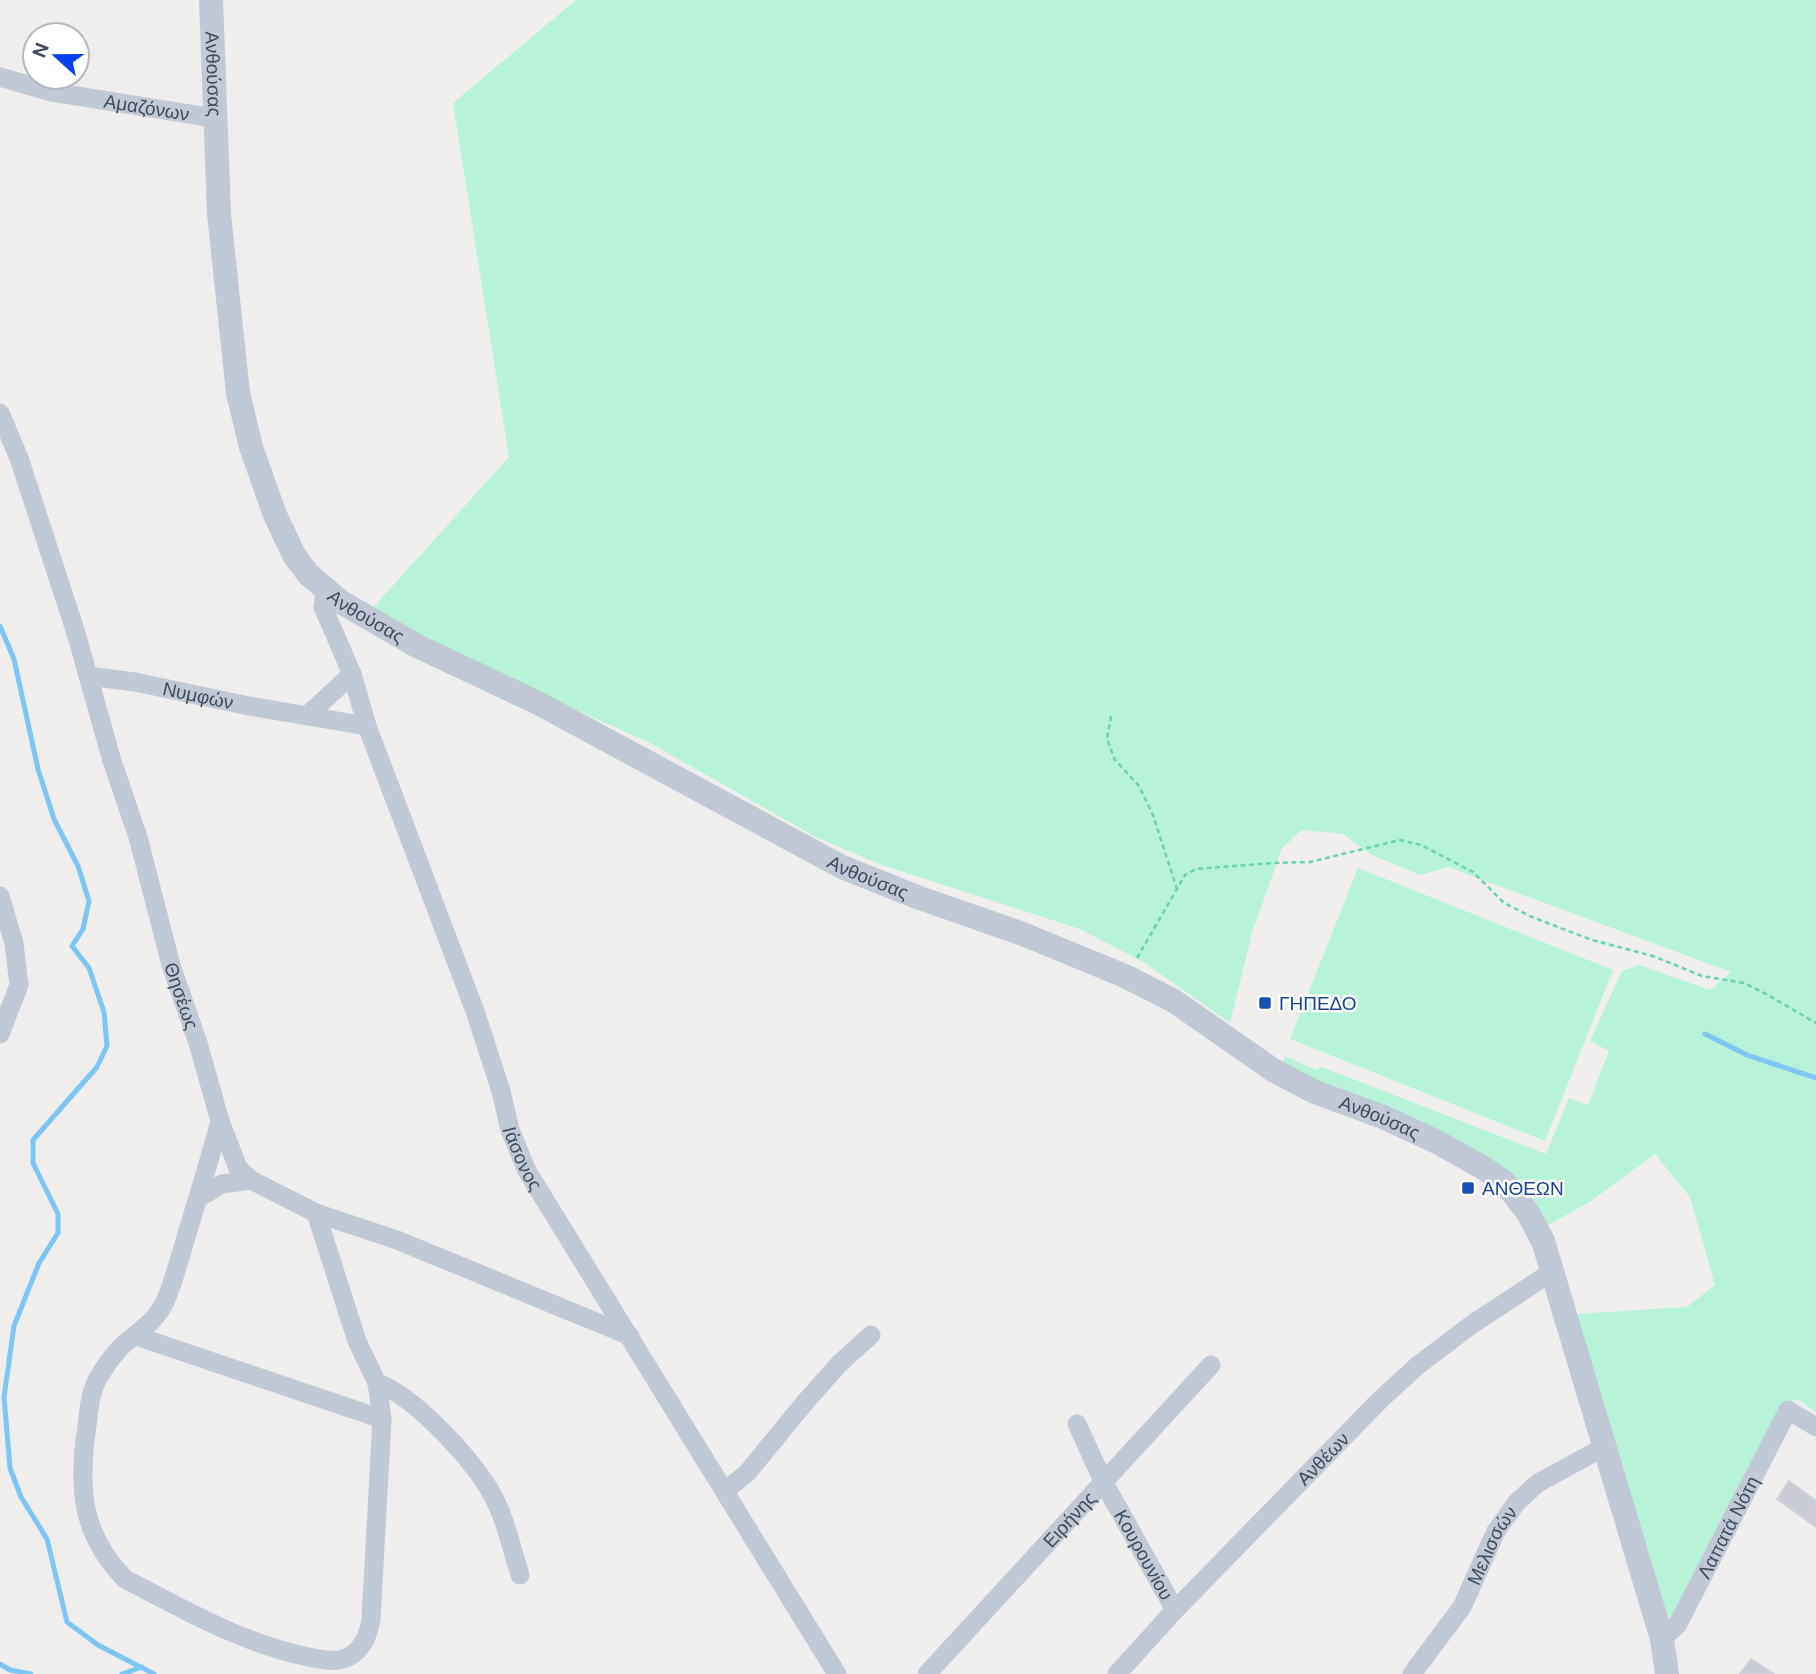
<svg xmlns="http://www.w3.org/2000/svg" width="1816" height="1674" font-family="'DM Sans',sans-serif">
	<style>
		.green { fill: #b6f3d9 }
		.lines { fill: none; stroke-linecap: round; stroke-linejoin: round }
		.stream { stroke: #7ec6f5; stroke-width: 5 }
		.building { fill: #cbcdd6; stroke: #d0d1da; stroke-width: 2 }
		.path { stroke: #6ad5b4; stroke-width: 2.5; stroke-dasharray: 5 3.5; stroke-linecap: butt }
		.minor { stroke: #c2c9d6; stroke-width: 19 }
		.tertiary { stroke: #c2c9d6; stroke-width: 24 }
		.transit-dot { fill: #1a4fb4; stroke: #fff; stroke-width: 2.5 }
		.labels { text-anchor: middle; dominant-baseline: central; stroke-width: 5; stroke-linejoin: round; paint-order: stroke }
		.street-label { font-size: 19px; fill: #434c5c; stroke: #fff }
		.transit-label { font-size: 19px; fill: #164399; stroke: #fff; text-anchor: start }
	</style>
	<rect width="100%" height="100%" fill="#f0eded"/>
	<path class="green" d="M576 0H1816V1412L1797 1399 1779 1407 1667 1625 1577 1314 1687 1307 1715 1285 1690 1197 1655 1154 1591 1201 1545 1227 1521 1190 1288 1071 1283 1063 1285 1056 1316 1070 1322 1067 1546 1154 1569 1098 1588 1105 1609 1051 1590 1041 1622 971 1639 965 1710 990 1731 972 1448 867 1420 875 1372 855 1343 834 1302 830 1282 848 1252 933 1230 1023 1145 963 1080 929 879 864 816 837 650 743 465 660 370 611 509 457 453 103Z
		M1358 868 1613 970 1545 1141 1290 1039Z"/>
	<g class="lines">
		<path class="stream" d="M0 626 14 659 38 769 54 819 78 866 89 901 83 929 72 946 89 968 104 1012 107 1046 97 1067 33 1140V1163L58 1214V1233L39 1263 14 1326 4 1397 10 1468 21 1497 47 1539 67 1622 98 1645 154 1674
			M1705 1034 1747 1055 1816 1078
			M0 1664 10 1670 31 1674
			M122 1674 142 1667"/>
	</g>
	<path class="building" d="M1789 1481 1816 1501V1527L1777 1499Z
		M1751 1659 1774 1674H1740Z"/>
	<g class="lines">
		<path class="path" d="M1111 716 1107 739 1115 760 1139 786 1153 815 1177 889
			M1137 958 1185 875 1196 869 1273 863 1310 862 1400 840 1421 845 1473 872 1504 903 1532 917 1592 940 1653 956 1702 976 1744 983 1768 995 1816 1023"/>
		<g class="minor">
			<path id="s1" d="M0 77 52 92 214 118"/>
			<path id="s2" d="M0 413 19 458 76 633 112 761 138 837 171 965 198 1043 220 1121 238 1168 251 1180 316 1213 397 1240 630 1336"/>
			<path id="s3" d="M325 590 323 607 352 674 367 726 475 1011 501 1091 510 1130 527 1171 837 1674"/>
			<path id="s4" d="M88 676 135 682 249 706 367 726"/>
			<path d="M309 714 352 674"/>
			<path d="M0 896 14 943 19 985 0 1034"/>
			<path d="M220 1121C208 1166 194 1210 181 1254 175 1272 171 1293 161 1309 151 1326 131 1336 119 1349 112 1357 105 1366 100 1375 90 1390 89 1409 87 1426 78 1486 80 1533 125 1579 185 1610 241 1643 308 1657 322 1659 337 1664 350 1656 364 1648 368 1634 371 1620L382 1419 377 1383 357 1341 316 1213"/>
			<path d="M200 1197 222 1184 251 1180"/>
			<path d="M136 1336 382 1419"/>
			<path d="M377 1383C413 1395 469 1456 489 1489 505 1515 511 1547 520 1575"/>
			<path id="s5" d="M1077 1424 1104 1483 1175 1610"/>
			<path d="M725 1491 747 1473 807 1400 840 1363 871 1335"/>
			<path id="s6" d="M1662 1639 1678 1624 1788 1410 1816 1427"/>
			<path id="s7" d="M927 1674 1211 1365"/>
			<path id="s8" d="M1117 1674 1175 1610 1380 1400 1417 1366 1471 1325 1553 1271"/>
			<path id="s9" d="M1412 1674 1462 1607 1496 1531 1517 1502 1538 1483 1604 1447"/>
		</g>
		<path class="tertiary" id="s10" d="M211 0 219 214 238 393 251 447 275 515 294 555 308 574 341 602 417 646 538 703 842 867 917 897 1023 934 1127 977 1174 1001 1273 1070 1315 1092 1383 1117 1437 1142 1482 1167 1504 1182 1528 1213 1543 1241 1662 1639 1667 1674"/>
	</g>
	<g class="transit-dot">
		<rect x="1258" y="996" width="14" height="14" rx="3.5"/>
		<rect x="1461" y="1181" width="14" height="14" rx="3.5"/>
	</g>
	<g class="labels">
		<g class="street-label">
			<text stroke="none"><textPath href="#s10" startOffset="74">Ανθούσας</textPath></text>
			<text stroke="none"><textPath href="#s1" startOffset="150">Αμαζόνων</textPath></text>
			<text stroke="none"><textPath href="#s10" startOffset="662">Ανθούσας</textPath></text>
			<text stroke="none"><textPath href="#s4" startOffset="112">Νυμφών</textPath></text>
			<text stroke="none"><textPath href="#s10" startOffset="1228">Ανθούσας</textPath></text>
			<text stroke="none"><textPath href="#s2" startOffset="611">Θησέως</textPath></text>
			<text stroke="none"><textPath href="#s10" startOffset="1796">Ανθούσας</textPath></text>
			<text stroke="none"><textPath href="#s3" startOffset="604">Ιάσονος</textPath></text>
			<text stroke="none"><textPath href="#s8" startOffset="298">Ανθέων</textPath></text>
			<text stroke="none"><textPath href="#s7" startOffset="210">Ειρήνης</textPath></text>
			<text stroke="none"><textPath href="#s6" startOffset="131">Λαπατά Νότη</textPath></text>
			<text stroke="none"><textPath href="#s9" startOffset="152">Μελισσών</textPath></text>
			<text stroke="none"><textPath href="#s5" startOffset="147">Κουρουνίου</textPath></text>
		</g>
		<g class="transit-label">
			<text x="1279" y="1003">ΓΗΠΕΔΟ</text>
			<text x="1482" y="1188">ΑΝΘΕΩΝ</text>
		</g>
	</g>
	<g transform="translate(56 56) rotate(291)"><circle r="33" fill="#ffffff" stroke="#b4b7be" stroke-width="2"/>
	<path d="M0-5L12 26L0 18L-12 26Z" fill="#0641f1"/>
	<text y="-10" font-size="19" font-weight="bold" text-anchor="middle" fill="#434c5c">N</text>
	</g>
</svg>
